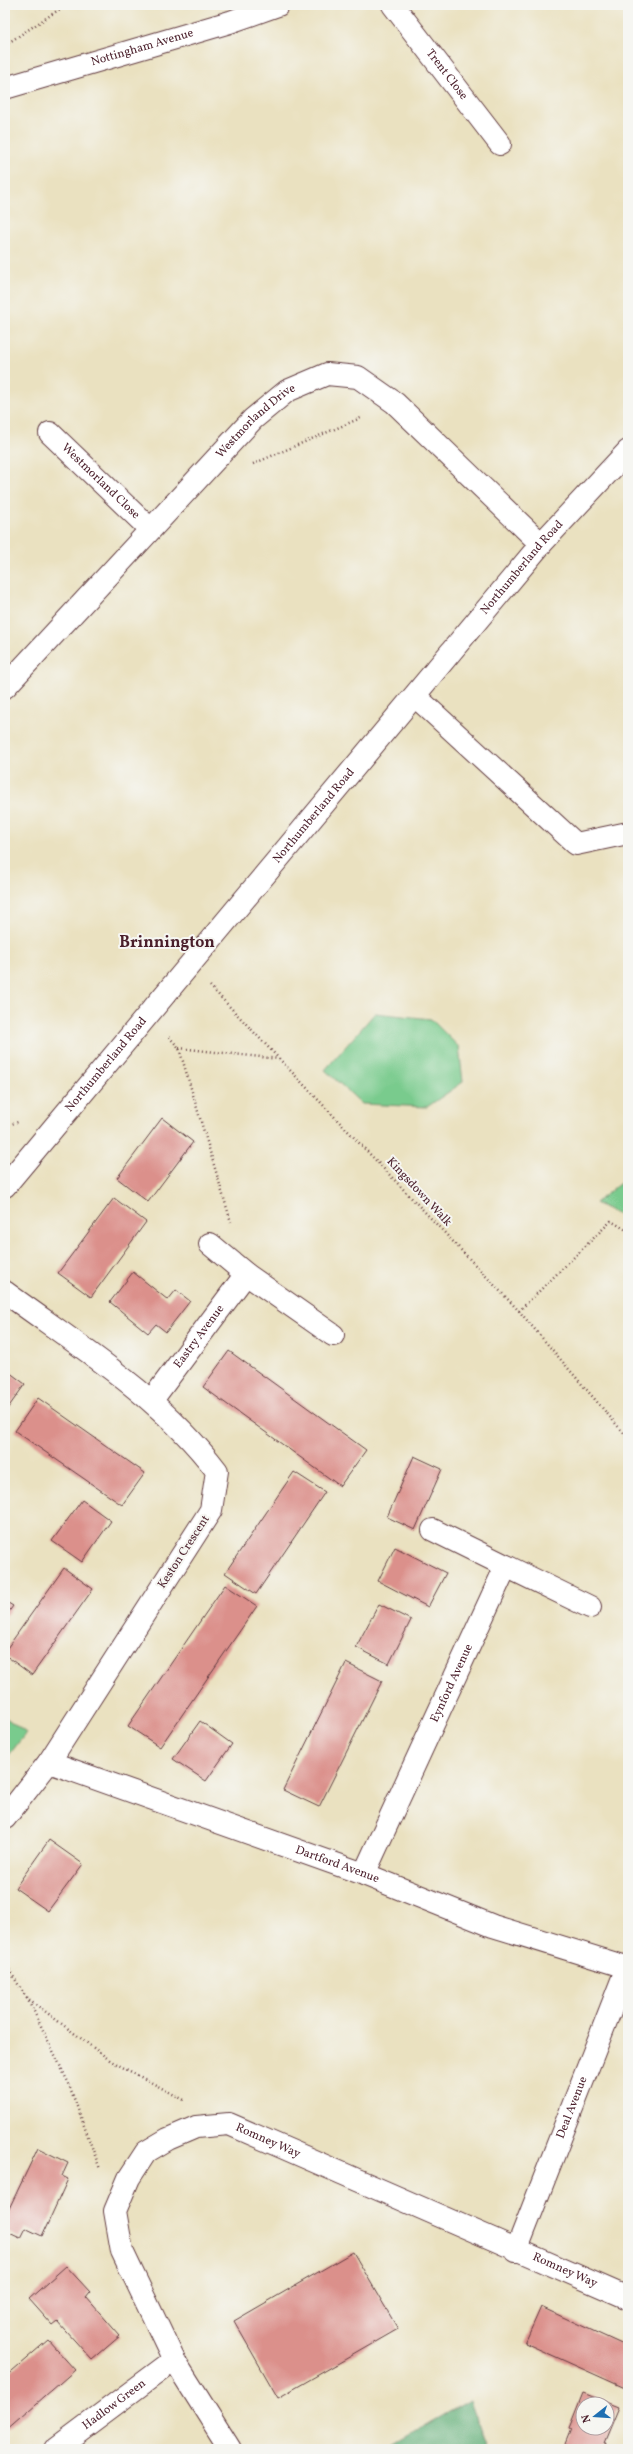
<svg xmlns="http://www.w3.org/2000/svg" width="633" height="2454" font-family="Vollkorn,serif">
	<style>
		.green { fill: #79cb8d; stroke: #62755c }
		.forest { fill: #62af78; stroke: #566752 }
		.building { fill: #db908b; fill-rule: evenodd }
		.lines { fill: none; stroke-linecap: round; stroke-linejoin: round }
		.minor-casing { stroke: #623c41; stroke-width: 24 }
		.path { stroke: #623c41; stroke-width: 2.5; stroke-dasharray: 1 3; stroke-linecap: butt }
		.minor { stroke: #fff; stroke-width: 22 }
		.labels { text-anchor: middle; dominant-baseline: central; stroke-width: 4; stroke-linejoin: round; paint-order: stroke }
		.street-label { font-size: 12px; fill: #4a1f2b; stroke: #f6f6f2 }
		.district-label { font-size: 16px; font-weight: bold; fill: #4a1f2b; stroke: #f6f6f2 }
	</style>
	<rect width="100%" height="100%" fill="#f6f6f2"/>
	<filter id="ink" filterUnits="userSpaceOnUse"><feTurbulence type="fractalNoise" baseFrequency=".025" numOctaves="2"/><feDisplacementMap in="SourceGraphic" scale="8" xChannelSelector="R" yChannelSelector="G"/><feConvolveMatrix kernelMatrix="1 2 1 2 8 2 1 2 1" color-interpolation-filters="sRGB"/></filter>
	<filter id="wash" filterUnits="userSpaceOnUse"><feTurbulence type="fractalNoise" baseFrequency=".012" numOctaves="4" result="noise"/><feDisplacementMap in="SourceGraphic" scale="16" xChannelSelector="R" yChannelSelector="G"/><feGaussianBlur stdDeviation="0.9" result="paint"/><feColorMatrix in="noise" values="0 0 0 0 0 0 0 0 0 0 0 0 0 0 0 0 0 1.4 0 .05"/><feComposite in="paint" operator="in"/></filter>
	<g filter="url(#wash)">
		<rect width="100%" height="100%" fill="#eae1c0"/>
		<path class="green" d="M375 1013 431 1019 459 1047 463 1082 427 1107 362 1104 325 1070Z
			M628 1177V1219L595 1203Z
			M5 1717 26 1733 5 1760Z"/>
		<path class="forest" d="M470 2400 488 2449H385Z"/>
		<g id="blocks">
			<path class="building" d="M162 1118 193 1142 148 1202 117 1178Z
				M114 1198 146 1222 91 1297 58 1273Z
				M133 1272 168 1300 176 1290 190 1301 166 1332 156 1324 148 1333 110 1302Z
				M229 1351 366 1450 340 1486 203 1387Z
				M5 1369 25 1384 5 1412Z
				M38 1398 145 1473 122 1505 15 1431Z
				M414 1456 442 1469 415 1530 387 1517Z
				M294 1472 325 1492 256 1594 225 1573Z
				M82 1500 111 1521 82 1562 52 1541Z
				M395 1547 446 1573 428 1607 378 1581Z
				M64 1568 93 1589 32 1675 5 1655V1651Z
				M225 1585 257 1606 160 1747 128 1726Z
				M5 1601 13 1606 5 1617Z
				M379 1604 411 1620 389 1664 356 1647Z
				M346 1663 382 1681 319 1807 283 1790Z
				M200 1721 232 1744 206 1781 173 1759Z
				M49 1840 83 1864 48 1911 15 1888Z
				M38 2148 68 2163 62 2176 68 2179 42 2236 25 2228 20 2238 5 2231V2217Z
				M353 2252 398 2329 278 2398 234 2321Z
				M66 2266 90 2292 86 2297 120 2336 92 2360 58 2322 53 2326 29 2299Z
				M541 2307 628 2347V2382L625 2388 525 2343Z
				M48 2340 75 2370 5 2431V2377Z
				M583 2393 619 2407 604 2443H606L604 2449H563L571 2429 569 2428ZM583 2404H607V2428H583Z"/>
		</g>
	</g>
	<g filter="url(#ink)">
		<use href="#blocks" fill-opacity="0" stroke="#623c41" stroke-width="1"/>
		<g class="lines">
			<g class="minor-casing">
				<g id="minor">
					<path id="s1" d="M393 5 500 144"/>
					<path id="s2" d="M5 88 230 22 278 5"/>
					<path id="s3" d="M50 433 150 529"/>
					<path id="s4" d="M5 687 253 419 287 391 327 374 358 377 395 403 541 544"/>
					<path d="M415 696 576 844 628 833"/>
					<path id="s5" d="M5 1186 541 544 628 451"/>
					<path d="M210 1244 246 1274 333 1335"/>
					<path d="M5 1292C80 1347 160 1396 217 1471L211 1510 49 1762 5 1818"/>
					<path id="s6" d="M152 1400 246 1274"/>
					<path d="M506 1566 590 1607"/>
					<path id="s7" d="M49 1762 364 1874 493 1926 626 1967"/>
					<path id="s8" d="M364 1874 506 1566 433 1530"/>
					<path id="s9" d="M516 2251 628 1965"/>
					<path id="s10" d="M55 2449 174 2360"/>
					<path id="s11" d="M230 2449 174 2360 122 2251 115 2211 129 2178 146 2152 168 2139 196 2127 229 2124 628 2298"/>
				</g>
			</g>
			<path class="path" d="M5 45 66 5
				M253 464 363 417
				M210 986 519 1311 628 1438
				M169 1037 179 1048 231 1222
				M179 1048 279 1059
				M5 1126 18 1122
				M519 1311 611 1221 628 1231
				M5 1963 26 1997 111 2061 184 2100
				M27 1997 68 2082 100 2169"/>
			<use href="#minor" class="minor"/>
		</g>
	</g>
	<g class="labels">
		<g class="street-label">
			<text stroke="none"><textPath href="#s2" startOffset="143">Nottingham Avenue</textPath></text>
			<text stroke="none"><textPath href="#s1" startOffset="88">Trent Close</textPath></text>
			<text stroke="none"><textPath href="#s4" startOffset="366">Westmorland Drive</textPath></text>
			<text stroke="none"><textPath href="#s3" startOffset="70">Westmorland Close</textPath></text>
			<text stroke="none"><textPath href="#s5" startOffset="806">Northumberland Road</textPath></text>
			<text stroke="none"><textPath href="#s5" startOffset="482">Northumberland Road</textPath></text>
			<text stroke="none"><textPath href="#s5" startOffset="158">Northumberland Road</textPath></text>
			<text transform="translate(419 1192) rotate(47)">Kingsdown Walk</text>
			<text stroke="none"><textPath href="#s6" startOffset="79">Eastry Avenue</textPath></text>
			<text transform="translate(184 1552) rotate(-57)">Keston Crescent</text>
			<text stroke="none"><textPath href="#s8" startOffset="210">Eynford Avenue</textPath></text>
			<text stroke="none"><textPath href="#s7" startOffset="306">Dartford Avenue</textPath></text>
			<text stroke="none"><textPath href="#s9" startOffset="154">Deal Avenue</textPath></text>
			<text stroke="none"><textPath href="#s11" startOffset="465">Romney Way</textPath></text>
			<text stroke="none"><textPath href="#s11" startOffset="789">Romney Way</textPath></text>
			<text stroke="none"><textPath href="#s10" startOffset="74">Hadlow Green</textPath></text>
		</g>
		<g class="district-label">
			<text x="167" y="943">Brinnington</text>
		</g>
	</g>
	<rect width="633" height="2454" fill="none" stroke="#f6f6f2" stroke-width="20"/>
	<g transform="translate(595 2416) rotate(253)"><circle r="19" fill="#f6f6f2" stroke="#b1a0a2"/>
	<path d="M0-3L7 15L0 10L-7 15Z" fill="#1f6fb2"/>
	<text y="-6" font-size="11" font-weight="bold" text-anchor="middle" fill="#4a1f2b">N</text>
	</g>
</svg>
